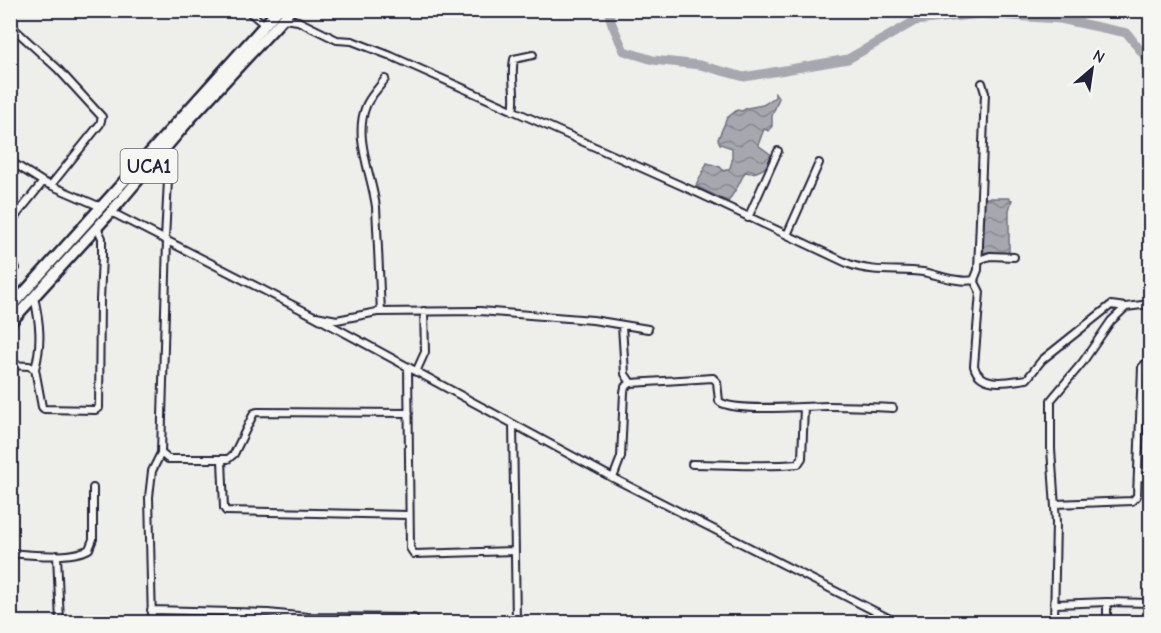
<svg xmlns="http://www.w3.org/2000/svg" width="1161" height="633" font-family="'Comic Neue',sans-serif">
	<style>
		.water { fill: url(#water-waves); stroke: #727281; stroke-width: 1.5 }
		.lines { fill: none; stroke-linecap: round; stroke-linejoin: round }
		.river { stroke: #a7a7af; stroke-width: 9 }
		.street-casing { stroke: #22223b; stroke-width: 10 }
		.primary-casing { stroke: #22223b; stroke-width: 14 }
		.street { stroke: #f6f6f2; stroke-width: 6 }
		.primary { stroke: #f6f6f2; stroke-width: 9 }
		.labels { text-anchor: middle; dominant-baseline: central; stroke-width: 5; stroke-linejoin: round; paint-order: stroke }
		.shield { fill: #f6f6f2; stroke: #626272; stroke-width: 1.5 }
		.shield-label { font-size: 20px; font-weight: bold; fill: #22223b }
	</style>
	<defs>
		<pattern id="water-waves" width="16" height="10" patternUnits="userSpaceOnUse" patternTransform="scale(1.5)"><rect width="16" height="10" fill="#a7a7af"/><path d="M0 5q4-4 8 0t8 0" fill="none" stroke="#888890"/></pattern>
	</defs>
	<rect width="100%" height="100%" fill="#eeeeeb"/>
	<filter id="ink" filterUnits="userSpaceOnUse"><feTurbulence type="fractalNoise" baseFrequency=".0167" numOctaves="2"/><feDisplacementMap in="SourceGraphic" scale="12" xChannelSelector="R" yChannelSelector="G"/><feConvolveMatrix kernelMatrix="1 2 1 2 8 2 1 2 1" color-interpolation-filters="sRGB"/></filter>
	<g filter="url(#ink)">
		<path class="water" d="M775 93 779 98 772 116V126L769 131 764 129 758 145 773 156C768 168 758 175 745 172L738 186 728 202 696 186 707 163 720 167 724 171 730 168 732 161V148L720 144 718 139 727 118 737 110 742 111 747 108 763 105 775 97Z
			M986 198H1008L1012 200 1009 210V253L984 252C982 235 980 214 986 198Z"/>
		<g class="lines">
			<path class="river" d="M608 10 612 24 624 51 653 60 700 65 744 77 848 59 915 21 980 14 1060 19 1127 33 1150 63"/>
			<g class="street-casing">
				<path id="street" d="M247 10 265 25
					M283 19 298 21 337 40 352 41 391 56 700 194 849 264C873 273 897 269 923 272 939 275 957 283 974 280
					M10 25 58 69 102 117 100 124 51 185
					M513 111C517 94 510 77 514 59L533 55
					M158 155 168 180 165 239
					M10 161 43 182 101 207
					M111 212 312 315 613 478 896 622
					M748 218 778 151
					M10 223 43 182
					M787 235 819 163
					M167 240 161 453 168 459H228L234 454 254 413 257 412 409 413
					M979 260 990 256 1014 257
					M10 274 16 268
					M974 280 980 292 974 366C980 389 1010 381 1027 379L1042 360 1111 305 1126 307
					M974 280 978 270 985 93 982 83
					M34 297C40 323 42 343 35 369
					M381 312 376 207C372 174 353 138 366 106 370 96 379 88 385 79
					M316 316 337 320 377 312 480 311 593 320 648 329
					M622 325 625 374 631 383
					M10 365 29 366 35 369 42 407 44 409 95 410 99 408 100 300 102 256V238L97 227
					M408 368 410 548 414 554 514 551
					M416 372 425 352 424 311
					M513 424 516 622
					M222 460 224 508 226 511 408 515
					M692 464C727 464 763 467 798 464L802 458 804 407
					M1139 477 1150 478
					M613 478 621 457 624 392 625 387 631 383 713 378 717 382 719 401C730 413 808 406 828 406 850 406 872 407 893 408
					M1055 504 1132 501 1137 496 1142 367 1147 362H1150
					M10 553C32 555 71 559 89 549L93 539V488
					M57 555 60 622
					M1107 602V622
					M1056 604 1107 602 1150 603
					M151 610 268 613 308 617 414 618
					M227 613V622
					M152 622 149 497 152 471 161 453
					M1054 622 1056 522 1051 449V400L1082 363 1111 321 1126 307 1150 304"/>
			</g>
			<g class="primary-casing">
				<path id="primary" d="M10 308 278 10
					M10 323 111 212 191 118 291 10"/>
			</g>
			<use href="#street" class="street"/>
			<use href="#primary" class="primary"/>
		</g>
	</g>
	<g class="labels">
		<rect class="shield" x="120.5" y="149" width="57" height="34" rx="4.5"/>
		<g class="shield-label">
			<text x="149" y="166">UCA1</text>
		</g>
	</g>
	<rect width="1161" height="633" fill="none" stroke="#f6f6f2" stroke-width="36"/>
	<rect x="18" y="18" width="1125" height="597" fill="none" stroke="#22223b" stroke-width="2" filter="url(#ink)"/>
	<g transform="translate(1092 69) rotate(29)" stroke="#f6f6f2" stroke-width="4.5" paint-order="stroke">
	<path d="M0-4.5L10 22L0 15L-10 22Z" fill="#22223b"/>
	<text y="-9" font-size="16" font-weight="bold" text-anchor="middle" fill="#22223b">N</text>
	</g>
</svg>
